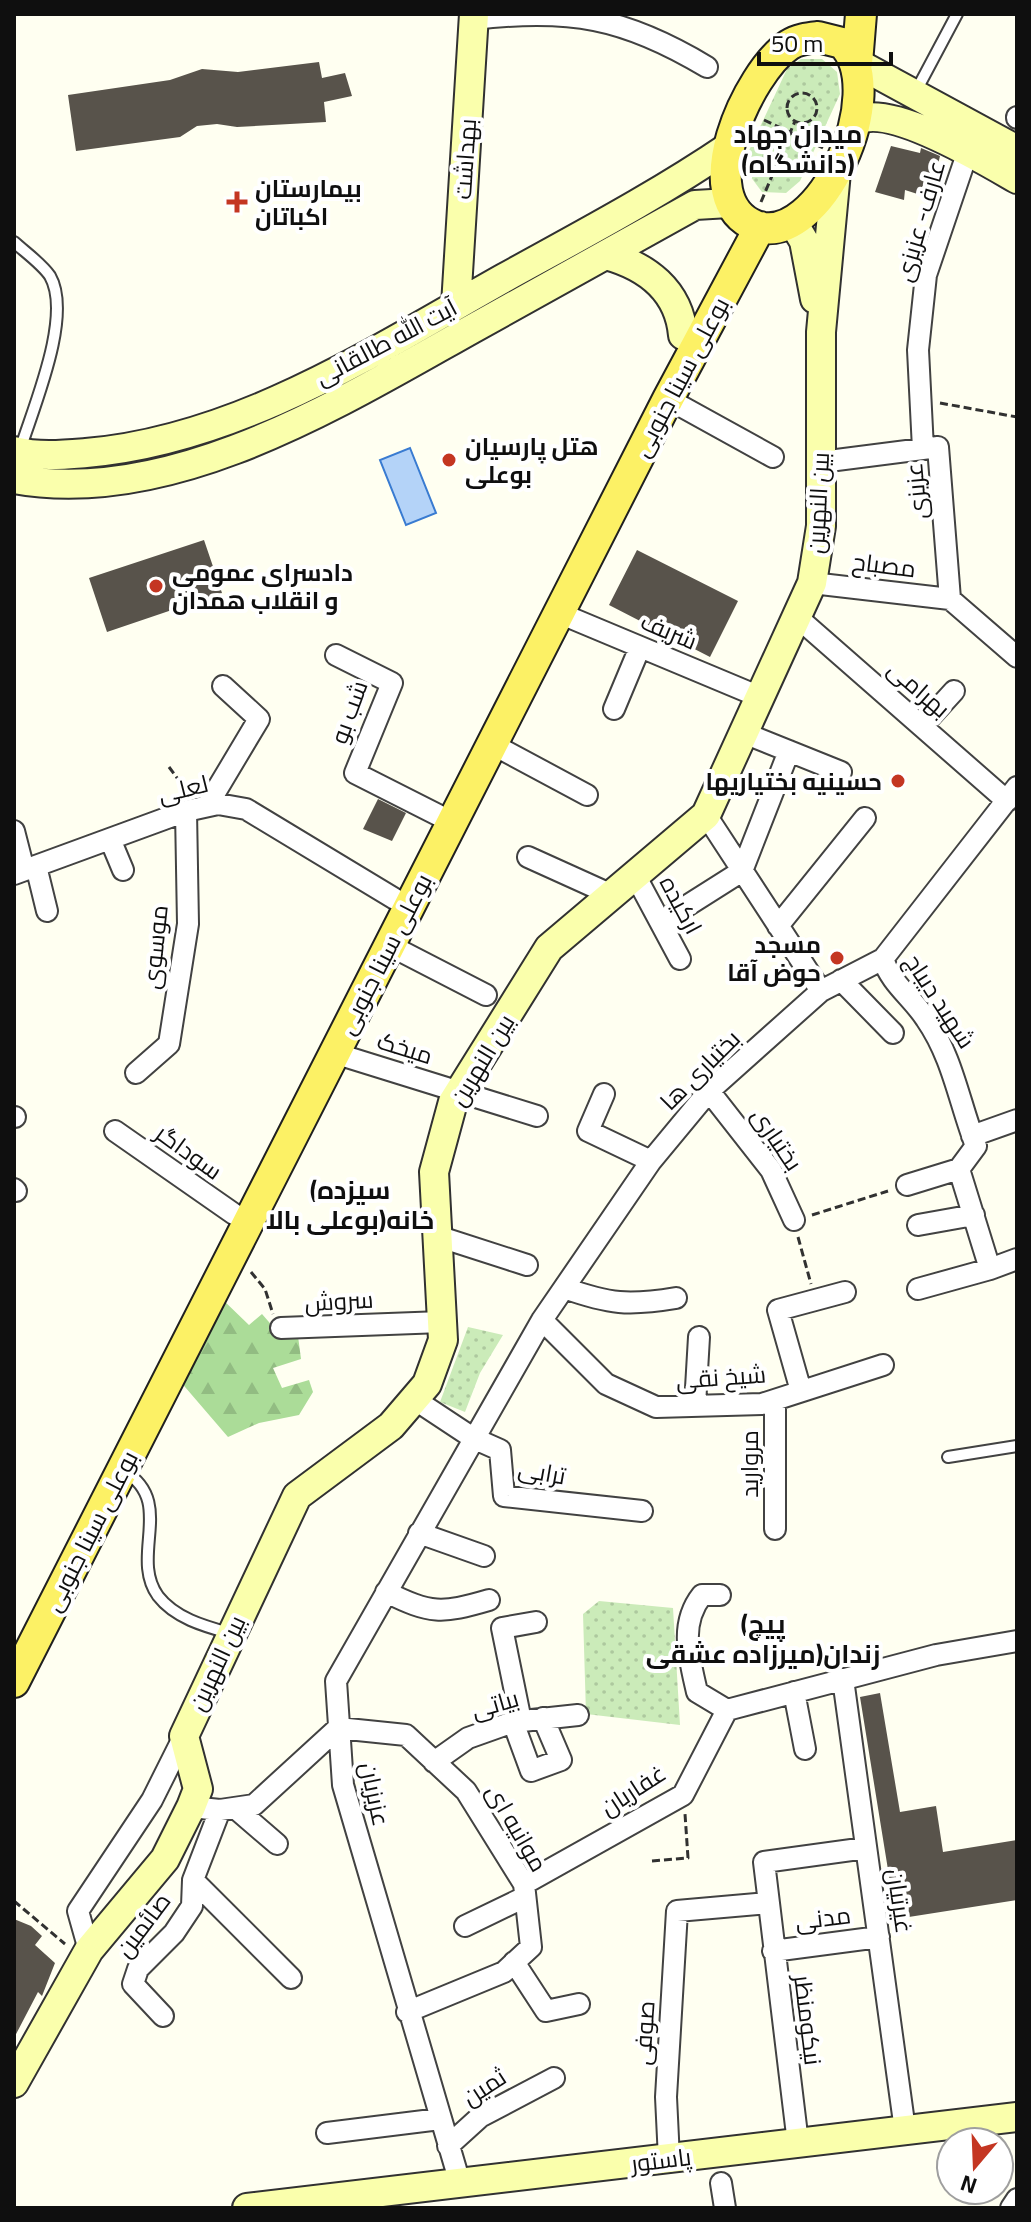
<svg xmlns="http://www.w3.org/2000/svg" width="1031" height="2222" font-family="Georgia,Cairo,serif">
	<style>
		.grass { fill: url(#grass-dots) }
		.forest { fill: url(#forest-firs) }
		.water { fill: #b4d3f8; stroke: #397bd1; stroke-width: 2 }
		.building { fill: #58534b }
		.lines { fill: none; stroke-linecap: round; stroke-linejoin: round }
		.lane-casing { stroke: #424242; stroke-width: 14 }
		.street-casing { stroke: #424242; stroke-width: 24 }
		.secondary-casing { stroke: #313131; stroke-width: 32 }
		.primary-casing { stroke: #202020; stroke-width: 34 }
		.path { stroke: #313131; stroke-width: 3; stroke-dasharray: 8 4; stroke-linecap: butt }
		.lane { stroke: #fff; stroke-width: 10 }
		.street { stroke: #fff; stroke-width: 20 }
		.secondary { stroke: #faffac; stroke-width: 28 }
		.primary { stroke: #fcf165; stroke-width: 30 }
		.poi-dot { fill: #c43622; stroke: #fff; stroke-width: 3 }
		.labels { text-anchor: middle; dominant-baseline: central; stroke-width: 8; stroke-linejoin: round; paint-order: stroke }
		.street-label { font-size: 24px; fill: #0f0f0f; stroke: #fff }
		.poi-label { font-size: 24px; font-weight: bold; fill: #0f0f0f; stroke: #fff; text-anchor: start }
		.neighbourhood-label { font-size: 26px; font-weight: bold; fill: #0f0f0f; stroke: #fff }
	</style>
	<defs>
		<pattern id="grass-dots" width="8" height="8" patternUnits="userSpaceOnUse" patternTransform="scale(2)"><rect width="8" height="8" fill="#cbebb9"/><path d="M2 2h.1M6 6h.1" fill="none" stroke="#adc89e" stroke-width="1.8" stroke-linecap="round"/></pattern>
		<pattern id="forest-firs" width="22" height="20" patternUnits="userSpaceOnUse" patternTransform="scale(2)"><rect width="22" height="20" fill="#abdc98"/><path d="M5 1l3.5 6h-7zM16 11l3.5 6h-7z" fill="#92bc82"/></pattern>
	</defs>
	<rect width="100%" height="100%" fill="#fffff1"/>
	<path class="grass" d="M801 59H822L837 72 840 94 800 181 786 193 762 192 750 176 746 157 787 69Z
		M468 1327 503 1335 480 1373 465 1412 440 1402Z
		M599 1601 673 1608 680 1725 586 1714 583 1614Z"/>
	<path class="forest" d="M221 1298 249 1325 262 1314 275 1329 298 1336 301 1359 273 1368 282 1388 309 1380 313 1392 299 1415 259 1423 228 1437 179 1380Z"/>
	<path class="water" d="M410 448 436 513 406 525 380 460Z"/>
	<path class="building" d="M319 62 322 78 345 73 352 96 324 102 326 122 237 127 217 124 197 126 180 137 76 151 68 95 170 80 202 69 238 72Z
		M891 146 920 153 921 148 940 156 930 198 905 190 904 200 875 192Z
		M204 540 222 593 107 632 89 578Z
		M637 550 738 601 710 657 609 605Z
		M378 799 406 813 392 841 363 829Z
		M880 1693 900 1812 936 1806 943 1852 1017 1840V1900L896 1919 860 1697Z
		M14 1919 31 1926 42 1936 35 1945 55 1963 42 1996 38 1992 14 2038Z"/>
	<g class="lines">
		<g class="lane-casing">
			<path id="lane" d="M915 93 957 14
				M14 242C25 252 42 264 50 276 73 316 33 408 20 450
				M948 1457 1017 1446
				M124 1471C176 1502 129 1556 158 1596 175 1618 204 1626 229 1633"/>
		</g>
		<g class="street-casing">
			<path id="street" d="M474 19C569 8 624 17 707 67
				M1017 118V117
				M668 399 773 457
				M923 449 918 350 926 275 968 151
				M821 462 938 447 950 599
				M812 583 950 599
				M950 599 1017 657
				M559 613 760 697
				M797 617 1007 801
				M336 655 392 683 355 773 438 815
				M614 709 640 647
				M922 726 954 691
				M744 733 841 772
				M492 744 587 795
				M207 806 259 719 223 686
				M706 815 821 991
				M14 831 24 870
				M110 839 123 870
				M528 857 612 895
				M36 866 47 911
				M14 874 186 811 218 804 246 809 395 899
				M635 875 680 959
				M663 921 742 871 789 751
				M778 926 865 818
				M389 945 486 995
				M883 959C891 984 912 997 926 1019 953 1058 959 1102 976 1146L959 1169 990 1269 1017 1259
				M841 980 893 1033
				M334 1053 537 1116
				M136 1073 169 1044 188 924 186 811
				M709 1091 771 1170 794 1220
				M604 1094 588 1131 651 1161
				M14 1117H15
				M115 1131 234 1214
				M972 1136 1017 1120
				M907 1185 959 1169
				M14 1189 16 1191
				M918 1225 974 1215
				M437 1236 527 1265
				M564 1288C610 1304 628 1306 676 1298
				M918 1289 990 1269
				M542 1320 606 1384 656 1407 762 1404 883 1365
				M281 1328 442 1322
				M801 1391 778 1310 845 1292
				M414 1399 473 1438 500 1450 504 1496 642 1511
				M695 1405 699 1337
				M775 1529V1400
				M419 1533 484 1556
				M386 1592C431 1614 441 1614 489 1600
				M720 1595H702C679 1624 689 1657 697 1692L727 1710
				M843 1679 905 2130
				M794 1692 805 1749
				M521 1721 502 1628 536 1622
				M513 1722 531 1771 561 1760 543 1718
				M434 1762 468 1738 513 1722 578 1715
				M191 1807 220 1810 254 1805 338 1728 406 1735 466 1791 524 1884 531 1947 504 1972 407 2012
				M235 1808 277 1844
				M193 1880 291 1978
				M524 1884 683 1795 727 1710 936 1655 1017 1641
				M465 1926 525 1897
				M89 1950 78 1911 152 1800 184 1736
				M773 1951 879 1937
				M514 1962 546 2011 579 2004
				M163 2016 133 1984 138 1969 174 1933 192 1906 193 1880 220 1810
				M327 2133 440 2119
				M798 2143 764 1862 866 1848
				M448 2146 480 2117 554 2078
				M669 2159 666 2097 677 1911 768 1903
				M460 2183 343 1785 336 1681 542 1320 651 1161 709 1091 821 991 883 959 1017 787
				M721 2183 725 2208
				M1011 2208 1017 2199"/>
		</g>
		<g class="secondary-casing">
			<path id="secondary" d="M857 63 1017 150
				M857 120C892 104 984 160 1017 179
				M792 221 804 241 815 299
				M606 255C646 266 679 290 683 335
				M456 305 474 14
				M14 451C39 457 61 455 86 453 239 440 374 351 504 278 580 236 658 195 730 146
				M14 479C171 508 340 403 472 329 546 288 620 247 695 205L729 203
				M14 2083 89 1950 165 1859 191 1807 198 1789 184 1736 297 1496 391 1426 427 1384 443 1340 434 1172 453 1102 549 948 706 815 812 583 821 526V332L836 172
				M247 2208 1017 2117"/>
		</g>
		<g class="primary-casing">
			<path id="primary" d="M818 37 842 43C892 91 819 249 756 226 689 200 748 72 789 45 798 39 809 38 818 37Z
				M857 63 861 14
				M14 1682 668 399 760 227"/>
		</g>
		<path class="path" d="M787 108a15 15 0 1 1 30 0a15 15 0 1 1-30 0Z
			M764 120 823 148
			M761 202 795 121
			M940 403 1017 417
			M169 767 188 793
			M812 1215 888 1191
			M798 1237 811 1284
			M251 1272 265 1289 273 1314
			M652 1861 688 1858 685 1814
			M14 1901 65 1944"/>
		<use href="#lane" class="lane"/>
		<use href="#street" class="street"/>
		<use href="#secondary" class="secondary"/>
		<use href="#primary" class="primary"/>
	</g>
	<g class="poi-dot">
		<path d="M233 190h8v8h8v8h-8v8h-8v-8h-8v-8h8z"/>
		<circle cx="449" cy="460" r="8"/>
		<circle cx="156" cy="586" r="8"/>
		<circle cx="898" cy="781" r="8"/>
		<circle cx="837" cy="958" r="8"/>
	</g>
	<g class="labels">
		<g class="street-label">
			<text transform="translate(465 159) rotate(-86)">بهداشت</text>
			<text transform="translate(920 221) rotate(-74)">عارف- عزیزی</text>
			<text transform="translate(386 342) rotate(-28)">آیت الله طالقانی</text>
			<text transform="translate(681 377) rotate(-62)">بوعلی سینا جنوبی</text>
			<text transform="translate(916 491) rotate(-95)">عزیزی</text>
			<text transform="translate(818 503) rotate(-87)">بین النهرین</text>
			<text transform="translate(884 565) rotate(7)">مصباح</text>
			<text transform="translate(669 631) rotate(23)">شریف</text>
			<text transform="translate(919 689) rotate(41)">بهرامی</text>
			<text transform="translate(349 712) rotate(-70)">شب بو</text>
			<text transform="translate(183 789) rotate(-14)">لعلی</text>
			<text transform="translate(681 905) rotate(62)">ارکیده</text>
			<text transform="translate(155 947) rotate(-84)">موسوی</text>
			<text transform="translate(385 954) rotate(-63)">بوعلی سینا جنوبی</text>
			<text transform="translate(940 1001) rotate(57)">شهید دیباج</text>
			<text transform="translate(405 1048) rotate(17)">میخک</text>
			<text transform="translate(482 1060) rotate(-59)">بین النهرین</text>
			<text transform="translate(700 1070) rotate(-45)">بختیاری ها</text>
			<text transform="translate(777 1139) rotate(56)">بختیاری</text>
			<text transform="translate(189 1152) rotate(36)">سوداگر</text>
			<text transform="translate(339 1301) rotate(-3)">سروش</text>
			<text transform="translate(721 1377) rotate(-4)">شیخ نقی</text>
			<text transform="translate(749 1464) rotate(-90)">مروارید</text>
			<text transform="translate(542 1472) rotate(10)">ترابی</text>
			<text transform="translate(91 1531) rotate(-63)">بوعلی سینا جنوبی</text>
			<text transform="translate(217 1663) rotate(-65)">بین النهرین</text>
			<text transform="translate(495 1704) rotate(-16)">بیاتی</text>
			<text transform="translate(633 1790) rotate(-33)">غفاریان</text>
			<text transform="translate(375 1794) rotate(78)">عزیزیان</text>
			<text transform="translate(517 1828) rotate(60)">موانیه ای</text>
			<text transform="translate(900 1901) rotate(82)">غیرتیان</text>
			<text transform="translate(823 1918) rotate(-7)">مدنی</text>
			<text transform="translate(143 1925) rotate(-53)">صائمین</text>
			<text transform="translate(808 2020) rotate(83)">نیکومنظر</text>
			<text transform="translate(644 2033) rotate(-86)">صوفی</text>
			<text transform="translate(484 2087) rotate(-33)">ثمین</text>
			<text transform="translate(661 2160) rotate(-7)">پاستور</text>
		</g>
		<g class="poi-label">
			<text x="255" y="188">بیمارستان<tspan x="255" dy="28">اکباتان</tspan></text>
			<text x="465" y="446">هتل پارسیان<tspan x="465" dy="28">بوعلی</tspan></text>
			<text x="172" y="572">دادسرای عمومی<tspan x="172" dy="28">و انقلاب همدان</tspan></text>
			<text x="882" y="781" text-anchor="end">حسینیه بختیاریها</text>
			<text x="821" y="944" text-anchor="end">مسجد<tspan x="821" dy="28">حوض آقا</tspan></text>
		</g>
		<g class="neighbourhood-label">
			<text x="798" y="133">میدان جهاد<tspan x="798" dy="30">(دانشگاه)</tspan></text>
			<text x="350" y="1189">(سیزده<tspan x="350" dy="30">خانه(بوعلی بالا</tspan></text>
			<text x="763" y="1623">(پیچ<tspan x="763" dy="30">زندان(میرزاده عشقی</tspan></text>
		</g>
	</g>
	<rect width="1031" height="2222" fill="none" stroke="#0f0f0f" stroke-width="32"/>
	<g transform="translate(975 2166) rotate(199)"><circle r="38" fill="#ffffff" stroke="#9f9f9f" stroke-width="2"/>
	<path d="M0-6L14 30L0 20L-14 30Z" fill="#c43622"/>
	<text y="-12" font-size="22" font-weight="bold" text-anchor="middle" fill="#0f0f0f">N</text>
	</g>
	<path d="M759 52v12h132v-12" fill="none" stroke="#0f0f0f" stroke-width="4"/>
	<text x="771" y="52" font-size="24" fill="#0f0f0f" stroke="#ffffff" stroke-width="6" paint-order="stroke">50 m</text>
</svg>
